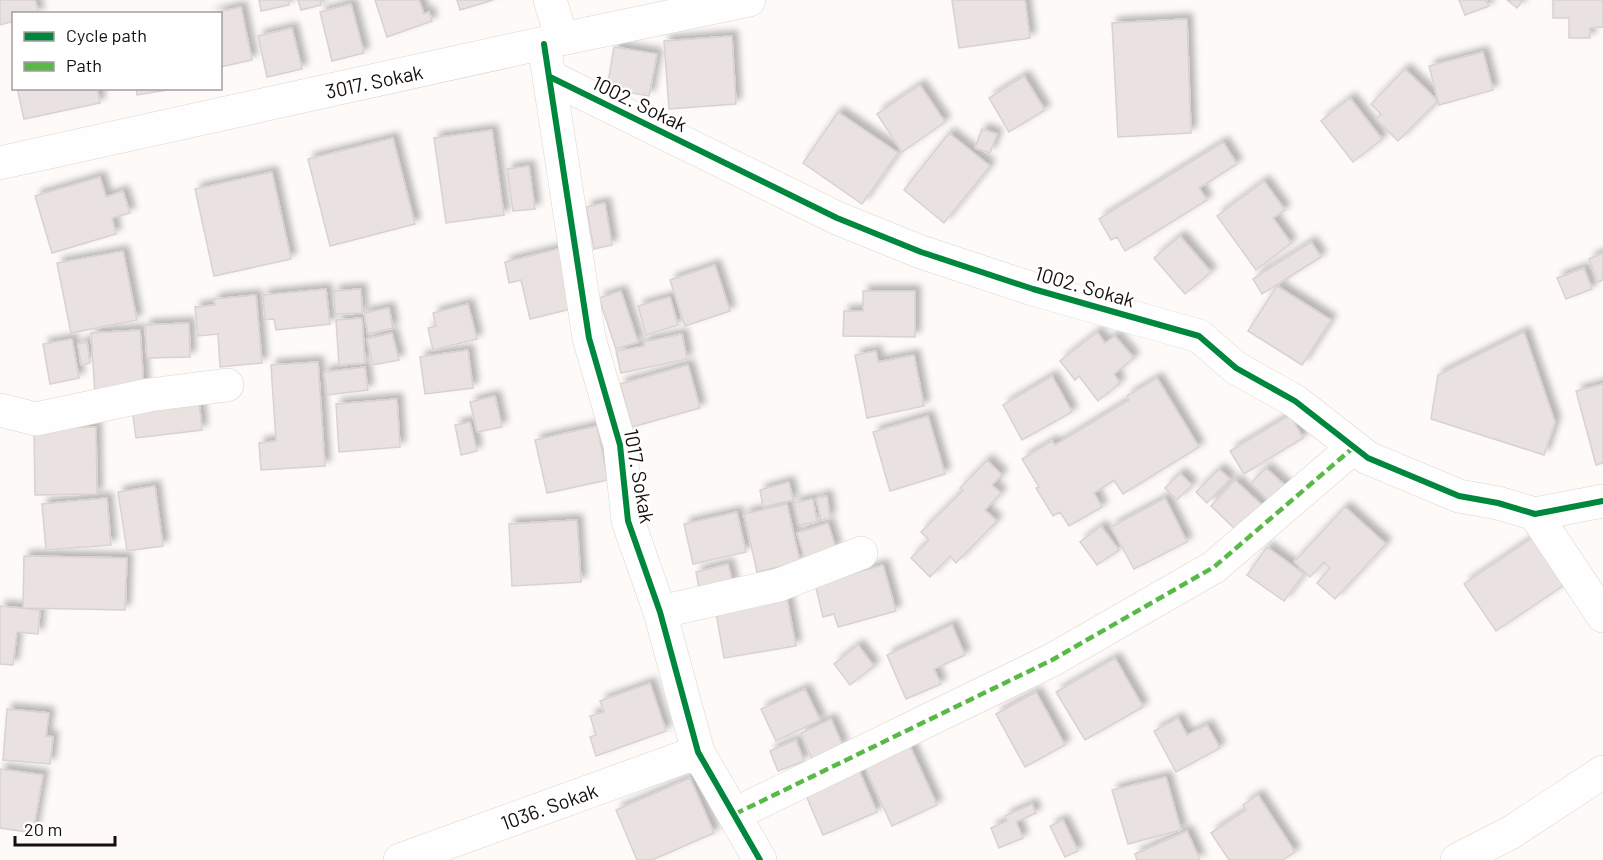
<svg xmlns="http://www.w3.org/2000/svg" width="1603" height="860" font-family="Barlow,sans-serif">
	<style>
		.building { fill: #e9e2e1; stroke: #d8d2d0; stroke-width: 1.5; filter: url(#shadow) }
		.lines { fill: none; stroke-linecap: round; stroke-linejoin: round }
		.minor-casing { stroke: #dad5d2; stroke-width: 34 }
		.minor { stroke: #fffefe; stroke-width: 33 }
		.quiet { stroke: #58b947; stroke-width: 4.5; stroke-dasharray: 9 4.5; stroke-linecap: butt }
		.cycleway-casing { stroke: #fff; stroke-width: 10 }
		.cycleway { stroke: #00873e; stroke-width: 6 }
		.labels { text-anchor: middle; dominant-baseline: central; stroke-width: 4.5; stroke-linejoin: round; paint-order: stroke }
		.street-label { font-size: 20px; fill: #160f0b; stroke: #fff }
	</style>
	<defs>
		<filter id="shadow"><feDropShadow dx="5.5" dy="-5.5" stdDeviation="3" flood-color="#0004"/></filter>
	</defs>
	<rect width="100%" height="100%" fill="#fdfaf8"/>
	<path class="building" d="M0 0H35L39 14H14V21L0 25Z
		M259 0H288L289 5 261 11Z
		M298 0H320L321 5 301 10Z
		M375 0H419L424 14 429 12 432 21 387 37Z
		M457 0H493L460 10Z
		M952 0H1025L1030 38 959 48Z
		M1459 0H1486L1489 6 1465 15Z
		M1507 0H1523L1517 8Z
		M1553 0H1603V27L1590 28V38H1569V18H1553Z
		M351 4 364 53 332 61 320 12Z
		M241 7 252 60 220 67V14H209Z
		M1187 19 1191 133 1118 137 1112 23Z
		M292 28 302 69 267 77 258 36Z
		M732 36 736 104 669 109 664 41Z
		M614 47 657 54 649 96 607 89Z
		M1483 52 1493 90 1439 105 1429 66Z
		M1405 69 1438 101 1398 141 1376 119 1381 114 1371 104Z
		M1024 76 1045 110 1009 132 989 98Z
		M920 85 945 122 902 152 877 114Z
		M17 88H97L100 103 24 119Z
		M136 88H179L137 95Z
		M1350 98 1382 139 1353 162 1321 121Z
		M838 112 898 153 862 204 803 163Z
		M982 129 997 134 990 153 975 148Z
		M492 130 504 215 446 223 434 138Z
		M949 133 990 166 944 223 904 190Z
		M393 138 415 224 330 246 308 159Z
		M1223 142 1237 164 1199 188 1207 200 1125 251 1117 237 1111 240 1099 219Z
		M529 166 535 209 513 211 507 169Z
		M272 172 291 259 214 276 195 189Z
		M100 177 106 197 123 191 130 213 112 218 116 234 52 253 35 196Z
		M1264 181 1285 210 1273 218 1291 243 1256 270 1217 216Z
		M605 203 612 245 594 249 586 207Z
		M1180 236 1211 272 1185 294 1154 258Z
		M1311 242 1321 257 1262 294 1253 279Z
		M562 248 575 308 530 319 521 280 509 283 505 262Z
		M123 251 137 320 71 333 57 263Z
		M1603 253V280L1598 282 1589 259Z
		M715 265 730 311 685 326 670 280Z
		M1584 268 1592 289 1566 299 1557 278Z
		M1277 286 1331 320 1302 365 1248 331Z
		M326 289 330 324 276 330 274 319 265 320 263 295Z
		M361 289 362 313 335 314 334 291Z
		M621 291 638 342 616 349 599 298Z
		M863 291H915V337L843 336 844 311H863Z
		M256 295 262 363 220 367 218 334 198 336 195 307 215 305 214 299Z
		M670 297 678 325 646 335 638 306Z
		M468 304 477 339 433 350 428 328 436 326 433 313Z
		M389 308 393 328 368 334 364 313Z
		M362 318 365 363 339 365 336 320Z
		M189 323 190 357 147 358 145 325Z
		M140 330 144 390 95 394 91 333Z
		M1097 332 1105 343 1115 336 1134 358 1114 374 1120 383 1098 401 1079 376 1075 380 1060 361Z
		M1524 332 1555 422 1544 455 1431 419 1438 375Z
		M392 333 399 360 373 365 367 339Z
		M682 334 687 359 621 373 616 351 644 346V342Z
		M72 339 79 378 50 384 43 344Z
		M87 342 90 363 81 365 78 344Z
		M468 350 473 388 425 394 420 357Z
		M876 351 878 362 914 355 924 406 867 418 855 355Z
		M318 362 325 466 261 470 259 443 276 441 271 365Z
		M688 365 700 408 632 427 620 384Z
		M365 367 368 390 327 395 324 372Z
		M1052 376 1072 412 1022 440 1003 405Z
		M1157 378 1199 447 1123 494 1114 480 1094 493 1102 507 1069 526 1060 512 1053 516 1036 488 1039 487 1022 459 1052 441 1055 445 1129 400 1127 396Z
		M1603 384V463L1596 465 1576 391Z
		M495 396 502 427 477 432 470 402Z
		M397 399 400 447 339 452 336 404Z
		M199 401 202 430 136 438 132 409Z
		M1290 415 1303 438 1244 474 1230 451Z
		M928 416 945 474 890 491 873 432Z
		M470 422 477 451 461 455 455 425Z
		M597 426 608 480 547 493 535 440Z
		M96 427 97 494 35 495 34 428Z
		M987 460 1002 475 992 485 1001 493 985 510 997 521 956 563 950 556 930 577 911 558 929 540 921 532 963 490 960 488Z
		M1266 468 1288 488 1273 505 1251 483Z
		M1219 469 1230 479 1207 503 1196 492Z
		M1180 473 1192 485 1177 500 1165 488Z
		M1235 480 1266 509 1241 535 1211 506Z
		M789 482 793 500 763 507 760 490Z
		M155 486 163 546 127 551 118 492Z
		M827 496 830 518 821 520 816 498Z
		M107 498 111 545 46 550 42 504Z
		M1165 498 1187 542 1134 569 1111 527Z
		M813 499 817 522 799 525 794 503Z
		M787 504 800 562 757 572 744 514Z
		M1345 507 1386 544 1335 599 1317 583 1330 568 1324 562 1310 577 1294 562Z
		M737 512 746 552 693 564 684 524Z
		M577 520 581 582 512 586 509 524Z
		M828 523 836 549 805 559 797 533Z
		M1101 526 1119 550 1097 565 1080 542Z
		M1532 538 1564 585 1496 631 1464 584Z
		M1267 547 1304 574 1284 601 1247 575Z
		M24 556 127 558 125 610 23 608Z
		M728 564 733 585 700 593 696 572Z
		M883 565 896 611 838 627 834 614 823 617 815 584Z
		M786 594 796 646 724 658 715 607Z
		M0 606 40 610 38 634 17 632 13 665 0 664Z
		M952 625 965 655 934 669 941 684 906 699 887 655Z
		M858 645 874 666 850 685 834 664Z
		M1115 658 1143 707 1085 740 1056 692Z
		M650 683 666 731 596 756 590 737 596 735 590 716 604 712 600 701Z
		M805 689 820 720 776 741 761 709Z
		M1036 692 1065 745 1025 767 996 714Z
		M7 709 49 713 46 736 53 737 50 764 3 760Z
		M1178 718 1187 735 1207 725 1220 748 1176 772 1154 731Z
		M831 719 843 746 812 759 801 733Z
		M796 740 804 761 778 771 770 751Z
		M910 746 937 805 892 826 865 767Z
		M858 768 877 812 823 835 804 791Z
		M0 769 43 775 33 833 0 828Z
		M1166 777 1181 830 1128 844 1112 790Z
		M690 778 714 833 652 860H637L616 810Z
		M1258 795 1295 852 1283 860H1229L1211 833 1246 810 1243 805Z
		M1032 804 1036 813 1016 822 1023 838 999 848 991 828 1007 821 1005 816Z
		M1063 820 1078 851 1065 857 1050 826Z
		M1187 831 1200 860H1137L1135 854Z"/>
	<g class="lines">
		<g class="minor-casing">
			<path id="minor" d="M550 0 562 39
				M544 44 589 338 620 445 628 521 660 612 698 752 760 860
				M550 77 837 218 921 252 1033 289 1199 336 1236 368 1295 401 1368 458 1459 496 1498 503 1535 514 1603 501
				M0 163 562 39 749 0
				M0 410 36 419 149 395 227 385
				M1535 514 1603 616
				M660 612 779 585 861 553
				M735 814 1052 660 1214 567 1354 447
				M400 860 698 752
				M1457 860 1510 833 1603 772"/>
		</g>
		<use href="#minor" class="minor"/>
		<path class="quiet" d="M735 814 1052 660 1214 567 1354 447"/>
		<g class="cycleway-casing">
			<path id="cycleway" d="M544 44 589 338 620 445 628 521 660 612 698 752 760 860
				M550 77 837 218 921 252 1033 289 1199 336 1236 368 1295 401 1368 458 1459 496 1498 503 1535 514 1603 501"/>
		</g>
		<use href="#cycleway" class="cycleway"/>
	</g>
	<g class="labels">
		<g class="street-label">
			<text transform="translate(374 81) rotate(-12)">3017. Sokak</text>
			<text transform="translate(640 103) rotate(26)">1002. Sokak</text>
			<text transform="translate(1085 286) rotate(16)">1002. Sokak</text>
			<text transform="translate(640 476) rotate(80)">1017. Sokak</text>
			<text transform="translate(549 806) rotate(-20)">1036. Sokak</text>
		</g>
	</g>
	<rect x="12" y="12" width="210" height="78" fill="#ffffff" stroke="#a29f9d" stroke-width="1.5"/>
	<rect x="24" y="32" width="30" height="9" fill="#00873e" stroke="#a29f9d" stroke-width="1.5"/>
	<text x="66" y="42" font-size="18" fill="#160f0b">Cycle path</text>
	<rect x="24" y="62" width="30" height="9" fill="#58b947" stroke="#a29f9d" stroke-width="1.5"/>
	<text x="66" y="72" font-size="18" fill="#160f0b">Path</text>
	<path d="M15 836v9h100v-9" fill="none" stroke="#160f0b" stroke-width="3"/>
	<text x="24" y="836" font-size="18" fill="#160f0b" stroke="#ffffff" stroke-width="4.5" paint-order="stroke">20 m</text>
</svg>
